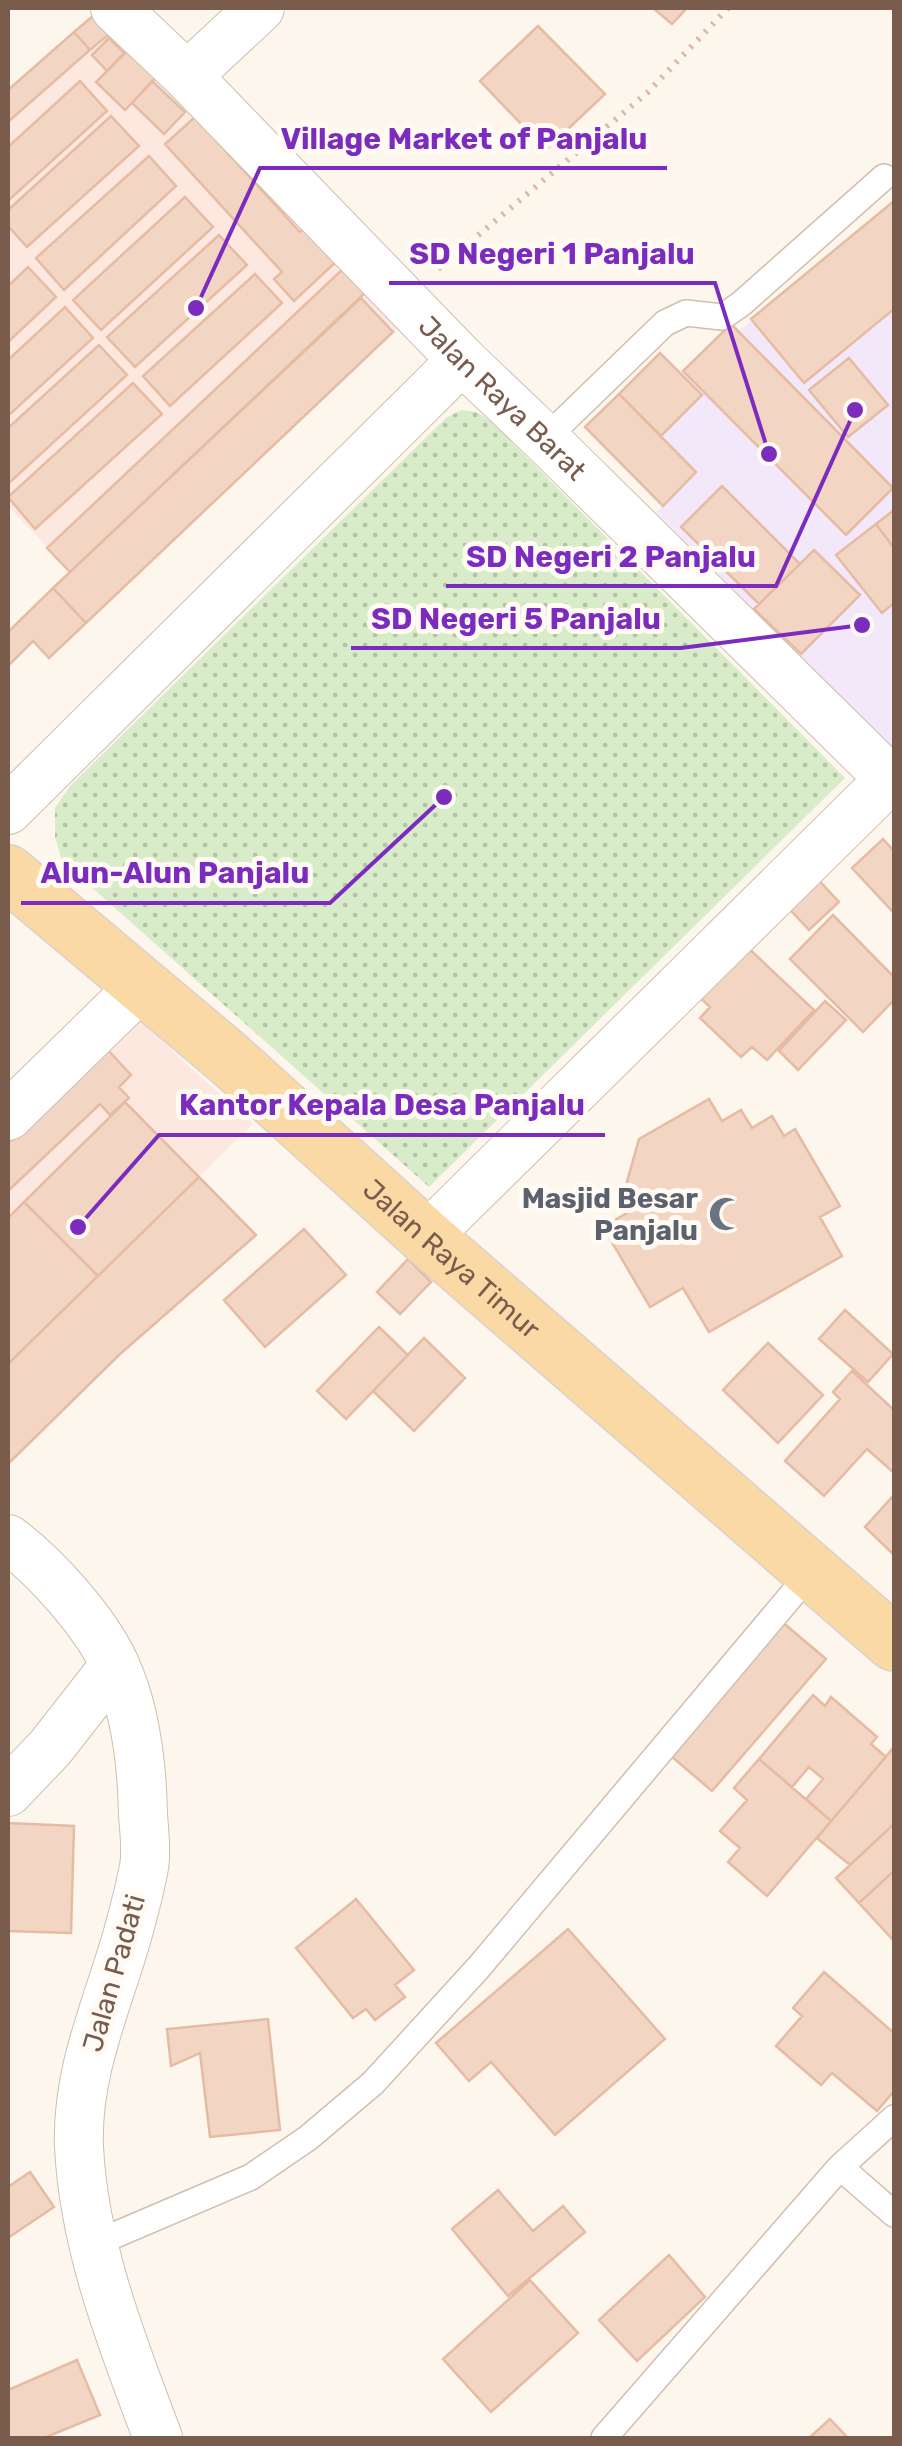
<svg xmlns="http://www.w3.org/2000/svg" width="902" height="2446" font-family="Rubik,sans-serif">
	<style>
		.commercial { fill: #fde8e0 }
		.education { fill: #f3e8fa }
		.grass { fill: url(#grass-dots) }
		.building { fill: #f3d5c3; stroke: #e6bba3; stroke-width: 2.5 }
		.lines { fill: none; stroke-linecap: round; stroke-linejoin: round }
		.lane-casing { stroke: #d1beb0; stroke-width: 28 }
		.street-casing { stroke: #d1beb0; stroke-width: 50 }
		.primary-casing { stroke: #dad1cd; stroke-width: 58 }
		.path { stroke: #d9b8a5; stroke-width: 6; stroke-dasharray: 2.5 8; stroke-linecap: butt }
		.lane { stroke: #fff; stroke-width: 25 }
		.street { stroke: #fff; stroke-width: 48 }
		.primary { stroke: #fbd9a5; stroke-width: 55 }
		.labels { text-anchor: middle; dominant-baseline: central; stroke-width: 10; stroke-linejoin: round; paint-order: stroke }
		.street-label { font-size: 28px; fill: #7a5c4d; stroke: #fffaf3 }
		.worship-label { font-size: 28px; font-weight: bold; fill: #5b616d; stroke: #fffaf3; text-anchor: end }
		.leader { fill: none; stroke: #7b2cbf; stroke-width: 4 }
		.callout-dot { fill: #7b2cbf; stroke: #fffaf3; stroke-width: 4 }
		.callout-label { font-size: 30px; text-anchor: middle; font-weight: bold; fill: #7b2cbf; stroke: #fffaf3; stroke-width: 10; stroke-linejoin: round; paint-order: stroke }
	</style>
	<defs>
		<pattern id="grass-dots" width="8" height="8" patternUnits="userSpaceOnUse" patternTransform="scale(2.5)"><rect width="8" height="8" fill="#d8ecc9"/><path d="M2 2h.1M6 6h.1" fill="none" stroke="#b4c2a5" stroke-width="1.8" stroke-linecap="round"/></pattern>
	</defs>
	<rect width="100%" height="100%" fill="#fdf6ec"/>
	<path class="commercial" d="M93 16 129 49 401 325 86 623 53 588 70 571 8 506V90Z
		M135 1017 253 1124 8 1364V1135Z"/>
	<path class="education" d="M894 201V757L795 661 859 595 814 551 753 610 656 512 696 472 619 394 660 353 681 373 731 324 739 331Z"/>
	<path class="grass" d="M461 410 477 412 492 422 845 778 429 1187 62 861 55 837V808L70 786 446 418Z"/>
	<path class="building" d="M653 8H687L672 24Z
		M93 16 108 35 90 50 74 32Z
		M538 26 605 94 546 150 480 81Z
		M74 32 90 50 8 122V90Z
		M109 38 124 53 107 71 92 55Z
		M129 49 157 77 125 110 96 82Z
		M80 81 107 111 8 201V147Z
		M152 81 185 112 164 134 132 103Z
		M111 116 139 146 27 247 8 226V210Z
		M195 117 300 232 307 226 338 260 294 301 274 279 282 272 165 144Z
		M149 156 176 186 64 290 36 258Z
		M185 197 213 227 101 330 73 300Z
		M894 201V309L804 383 751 319Z
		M219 235 247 265 135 367 107 337Z
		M28 267 56 297 8 342V286Z
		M345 267 368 290 70 572 47 548Z
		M255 274 282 303 170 406 143 376Z
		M361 298 393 332 86 623 53 588Z
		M65 307 93 338 8 416V360Z
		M731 324 893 488 846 535 683 371Z
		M99 345 127 375 8 484V428Z
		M660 353 702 395 661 436 619 394Z
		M849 358 888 405 848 437 809 390Z
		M133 383 162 414 35 529 8 497Z
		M619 394 696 472 663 506 585 427Z
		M722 486 800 564 759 604 681 527Z
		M894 510V548L876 524Z
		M876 524 894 548V603L882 613 836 555Z
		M814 550 860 595 801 654 754 609Z
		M53 588 86 623 49 658 33 641 8 666V632Z
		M883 839 894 851V913L852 868Z
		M812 873 839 902 809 930 782 901Z
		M833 915 894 977V1000L863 1032 790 959Z
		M743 943 814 1010 767 1060 752 1047 741 1057 700 1018 710 1007 696 994Z
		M825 1001 846 1020 798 1070 779 1051Z
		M107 1049 131 1075 119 1087 129 1098 110 1115 100 1104 8 1191V1143Z
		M709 1099 722 1121 741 1110 752 1128 772 1116 784 1136 795 1129 840 1206 820 1217 842 1256 709 1332 683 1288 650 1307 603 1227 632 1210 623 1196 639 1139Z
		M125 1102 199 1177 98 1276 24 1202Z
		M199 1177 256 1235 119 1355 8 1464V1364Z
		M24 1202 98 1276 8 1364V1218Z
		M304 1229 346 1275 265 1347 224 1300Z
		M408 1259 431 1282 400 1314 377 1292Z
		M845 1310 893 1354 868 1382 819 1339Z
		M379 1327 408 1355 346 1419 317 1391Z
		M424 1338 465 1378 414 1431 373 1391Z
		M768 1343 823 1395 778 1443 723 1390Z
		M852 1371 894 1410V1473L867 1449 824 1496 785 1461 840 1399 833 1392Z
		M894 1495V1555L865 1527Z
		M781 1621 826 1659 712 1791 671 1756Z
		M813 1695 825 1706 831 1697 877 1737 871 1744 886 1757 831 1821 806 1799 823 1779 809 1767 792 1787 759 1759Z
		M894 1747V1824L850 1865 817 1838Z
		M759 1759 831 1821 767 1896 728 1862 740 1848 720 1831 747 1800 734 1788Z
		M8 1823 74 1826 71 1933 8 1931Z
		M894 1824V1871L859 1903 836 1878Z
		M894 1871V1941L859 1903Z
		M356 1899 414 1970 395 1985 405 1997 375 2020 366 2009 353 2018 296 1948Z
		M568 1929 665 2039 555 2135 491 2062 469 2081 436 2043Z
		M824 1972 894 2033V2091L877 2111 832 2073 821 2085 776 2046 802 2016 793 2008Z
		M268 2019 280 2130 210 2137 200 2053 171 2066 167 2029Z
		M30 2172 54 2207 8 2238V2187Z
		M498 2190 533 2231 563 2206 585 2232 508 2296 452 2229Z
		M669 2255 705 2297 637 2361 599 2320Z
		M530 2280 578 2333 491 2412 443 2359Z
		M77 2360 100 2415 44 2438H8V2390Z
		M830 2419 848 2438H809Z"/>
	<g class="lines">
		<g class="lane-casing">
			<path id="lane" d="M545 439 665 323 686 313 722 317 741 304 884 177
				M840 2167 894 2214
				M94 2244 251 2177 308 2138 373 2083 479 1967 812 1571
				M604 2438 840 2167 894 2118"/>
		</g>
		<g class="street-casing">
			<g id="street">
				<path id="s1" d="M115 8 187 76 462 360 545 439 894 783"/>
				<path d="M187 76 260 8"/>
				<path d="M8 810 462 360"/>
				<path d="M8 1116 141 986"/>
				<path d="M426 1237 890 779"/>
				<path d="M8 1539C46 1567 95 1622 115 1665 136 1710 142 1765 143 1814 144 1831 147 1850 144 1867 140 1889 134 1911 128 1933 108 2004 76 2071 79 2147 84 2248 123 2345 158 2438"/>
				<path d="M8 1792 50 1748 115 1665"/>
			</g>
		</g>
		<g class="primary-casing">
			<g id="primary">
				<path id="s2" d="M8 873 227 1057 426 1237 894 1643"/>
			</g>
		</g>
		<path class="path" d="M438 269 647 93 728 8"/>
		<use href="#lane" class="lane"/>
		<use href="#street" class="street"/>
		<use href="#primary" class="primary"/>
	</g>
	<defs>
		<g id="mosque-bare" transform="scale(2.7)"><path d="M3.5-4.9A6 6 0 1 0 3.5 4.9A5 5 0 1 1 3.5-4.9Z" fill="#6b7280" stroke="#fffaf3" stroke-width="2.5" paint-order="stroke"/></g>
	</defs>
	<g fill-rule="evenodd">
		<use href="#mosque-bare" x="726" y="1214"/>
	</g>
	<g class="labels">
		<g class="street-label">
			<text stroke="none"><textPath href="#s1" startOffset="550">Jalan Raya Barat</textPath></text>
			<text stroke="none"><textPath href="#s2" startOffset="588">Jalan Raya Timur</textPath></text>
			<text transform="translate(114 1973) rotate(-74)">Jalan Padati</text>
		</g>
		<g class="worship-label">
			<text x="698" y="1198">Masjid Besar<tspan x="698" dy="32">Panjalu</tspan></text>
		</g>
	</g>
	<path class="leader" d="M196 308L260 168H667M769 454L715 283H389M855 410L776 586H446M862 625L681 648H351M444 797L330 903H21M78 1227L159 1135H605"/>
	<g class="callout-dot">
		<circle cx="196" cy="308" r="10"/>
		<circle cx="769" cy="454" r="10"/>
		<circle cx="855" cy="410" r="10"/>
		<circle cx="862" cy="625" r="10"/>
		<circle cx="444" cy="797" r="10"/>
		<circle cx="78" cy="1227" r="10"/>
	</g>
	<g class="callout-label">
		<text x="464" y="149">Village Market of Panjalu</text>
		<text x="552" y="264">SD Negeri 1 Panjalu</text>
		<text x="611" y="567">SD Negeri 2 Panjalu</text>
		<text x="516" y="629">SD Negeri 5 Panjalu</text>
		<text x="175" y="883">Alun-Alun Panjalu</text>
		<text x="382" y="1115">Kantor Kepala Desa Panjalu</text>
	</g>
	<rect width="902" height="2446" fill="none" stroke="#7a5c4d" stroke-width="20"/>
</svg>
